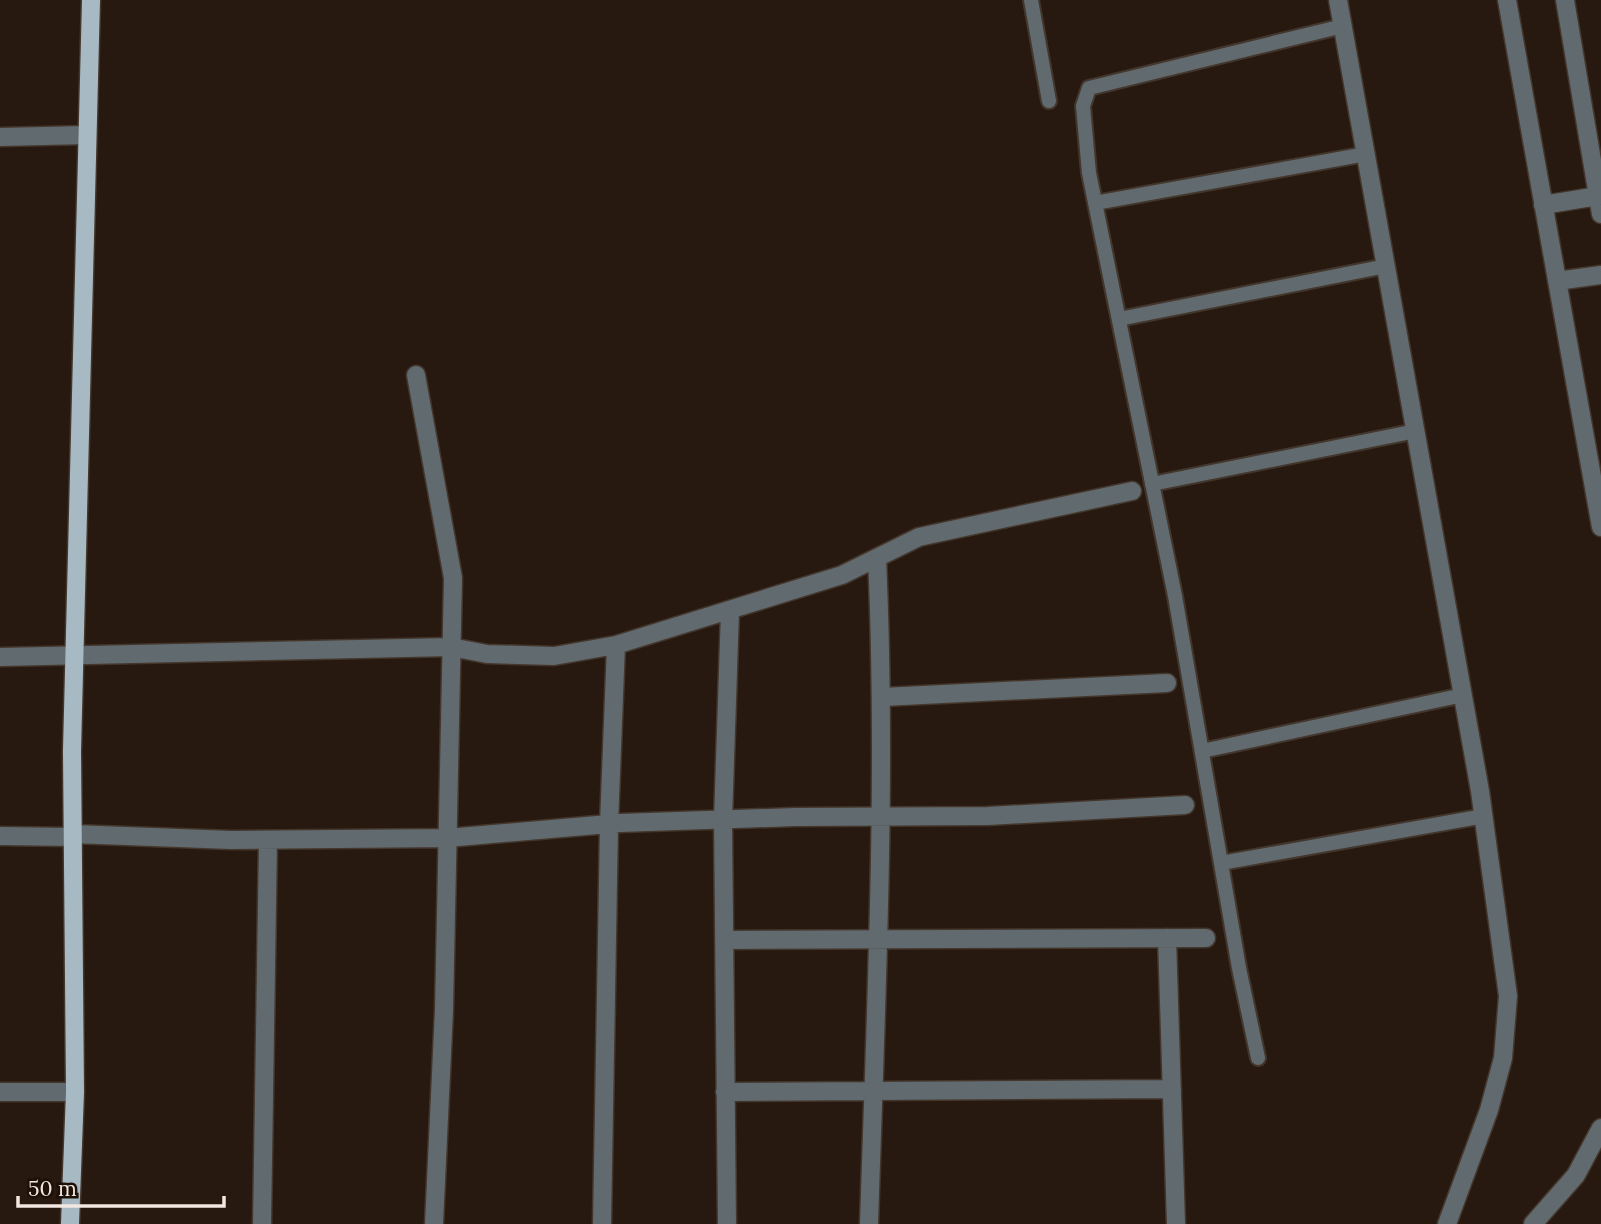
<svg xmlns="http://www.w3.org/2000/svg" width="1601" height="1224" font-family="Lora,serif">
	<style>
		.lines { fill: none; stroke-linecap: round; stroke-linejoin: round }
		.service-casing { stroke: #43362c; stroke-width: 18 }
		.minor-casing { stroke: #43362c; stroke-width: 21 }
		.tertiary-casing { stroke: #43362c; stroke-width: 21 }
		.primary-casing { stroke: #43362c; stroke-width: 21 }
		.service { stroke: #616a6e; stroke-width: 14 }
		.minor { stroke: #616a6e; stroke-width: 18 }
		.tertiary { stroke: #616a6e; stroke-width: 18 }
		.primary { stroke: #a7b9c2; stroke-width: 18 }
	</style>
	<rect width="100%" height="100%" fill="#27190f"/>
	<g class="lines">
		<g class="service-casing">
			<path id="service" d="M1031 0 1049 101
				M1095 203 1366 154
				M1119 319 1386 266
				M1152 484 1416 431
				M1202 751 1463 695
				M1221 863 1484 816
				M1258 1058 1239 968 1175 596 1089 173 1083 106 1089 88 1343 26"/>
		</g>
		<g class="minor-casing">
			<path id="minor" d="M1338 0 1480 791 1508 996 1503 1058 1489 1110 1447 1224
				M0 137 87 135
				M416 375 453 578 444 1010 434 1224
				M0 657 451 647 487 654 554 656 616 645 842 575 919 537 1132 491
				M883 697 1167 683
				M73 834 231 840 447 838 620 823 795 817 988 816 1185 805
				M0 836 73 837
				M1167 938 1176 1224
				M724 940 1206 938
				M0 1092H75
				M725 1092 1172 1089
				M262 1224 268 840
				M602 1224 609 824 616 645
				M727 1224 723 820 730 611
				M869 1224C876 1002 887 780 877 558"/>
		</g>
		<g class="tertiary-casing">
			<path id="tertiary" d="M1507 0 1601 527
				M1565 0 1601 214
				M1543 205 1598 196
				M1557 281 1601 275
				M1533 1224 1576 1175 1601 1128"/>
		</g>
		<g class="primary-casing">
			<path id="primary" d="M70 1224 75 1092 72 751 91 0"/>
		</g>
		<use href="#service" class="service"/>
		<use href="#minor" class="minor"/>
		<use href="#tertiary" class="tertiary"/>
		<use href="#primary" class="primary"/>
	</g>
	<path d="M18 1196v10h206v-10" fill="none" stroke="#f2e8e1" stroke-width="3.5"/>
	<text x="28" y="1196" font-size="21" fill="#f2e8e1" stroke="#1d1007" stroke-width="5" paint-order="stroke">50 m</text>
</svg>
